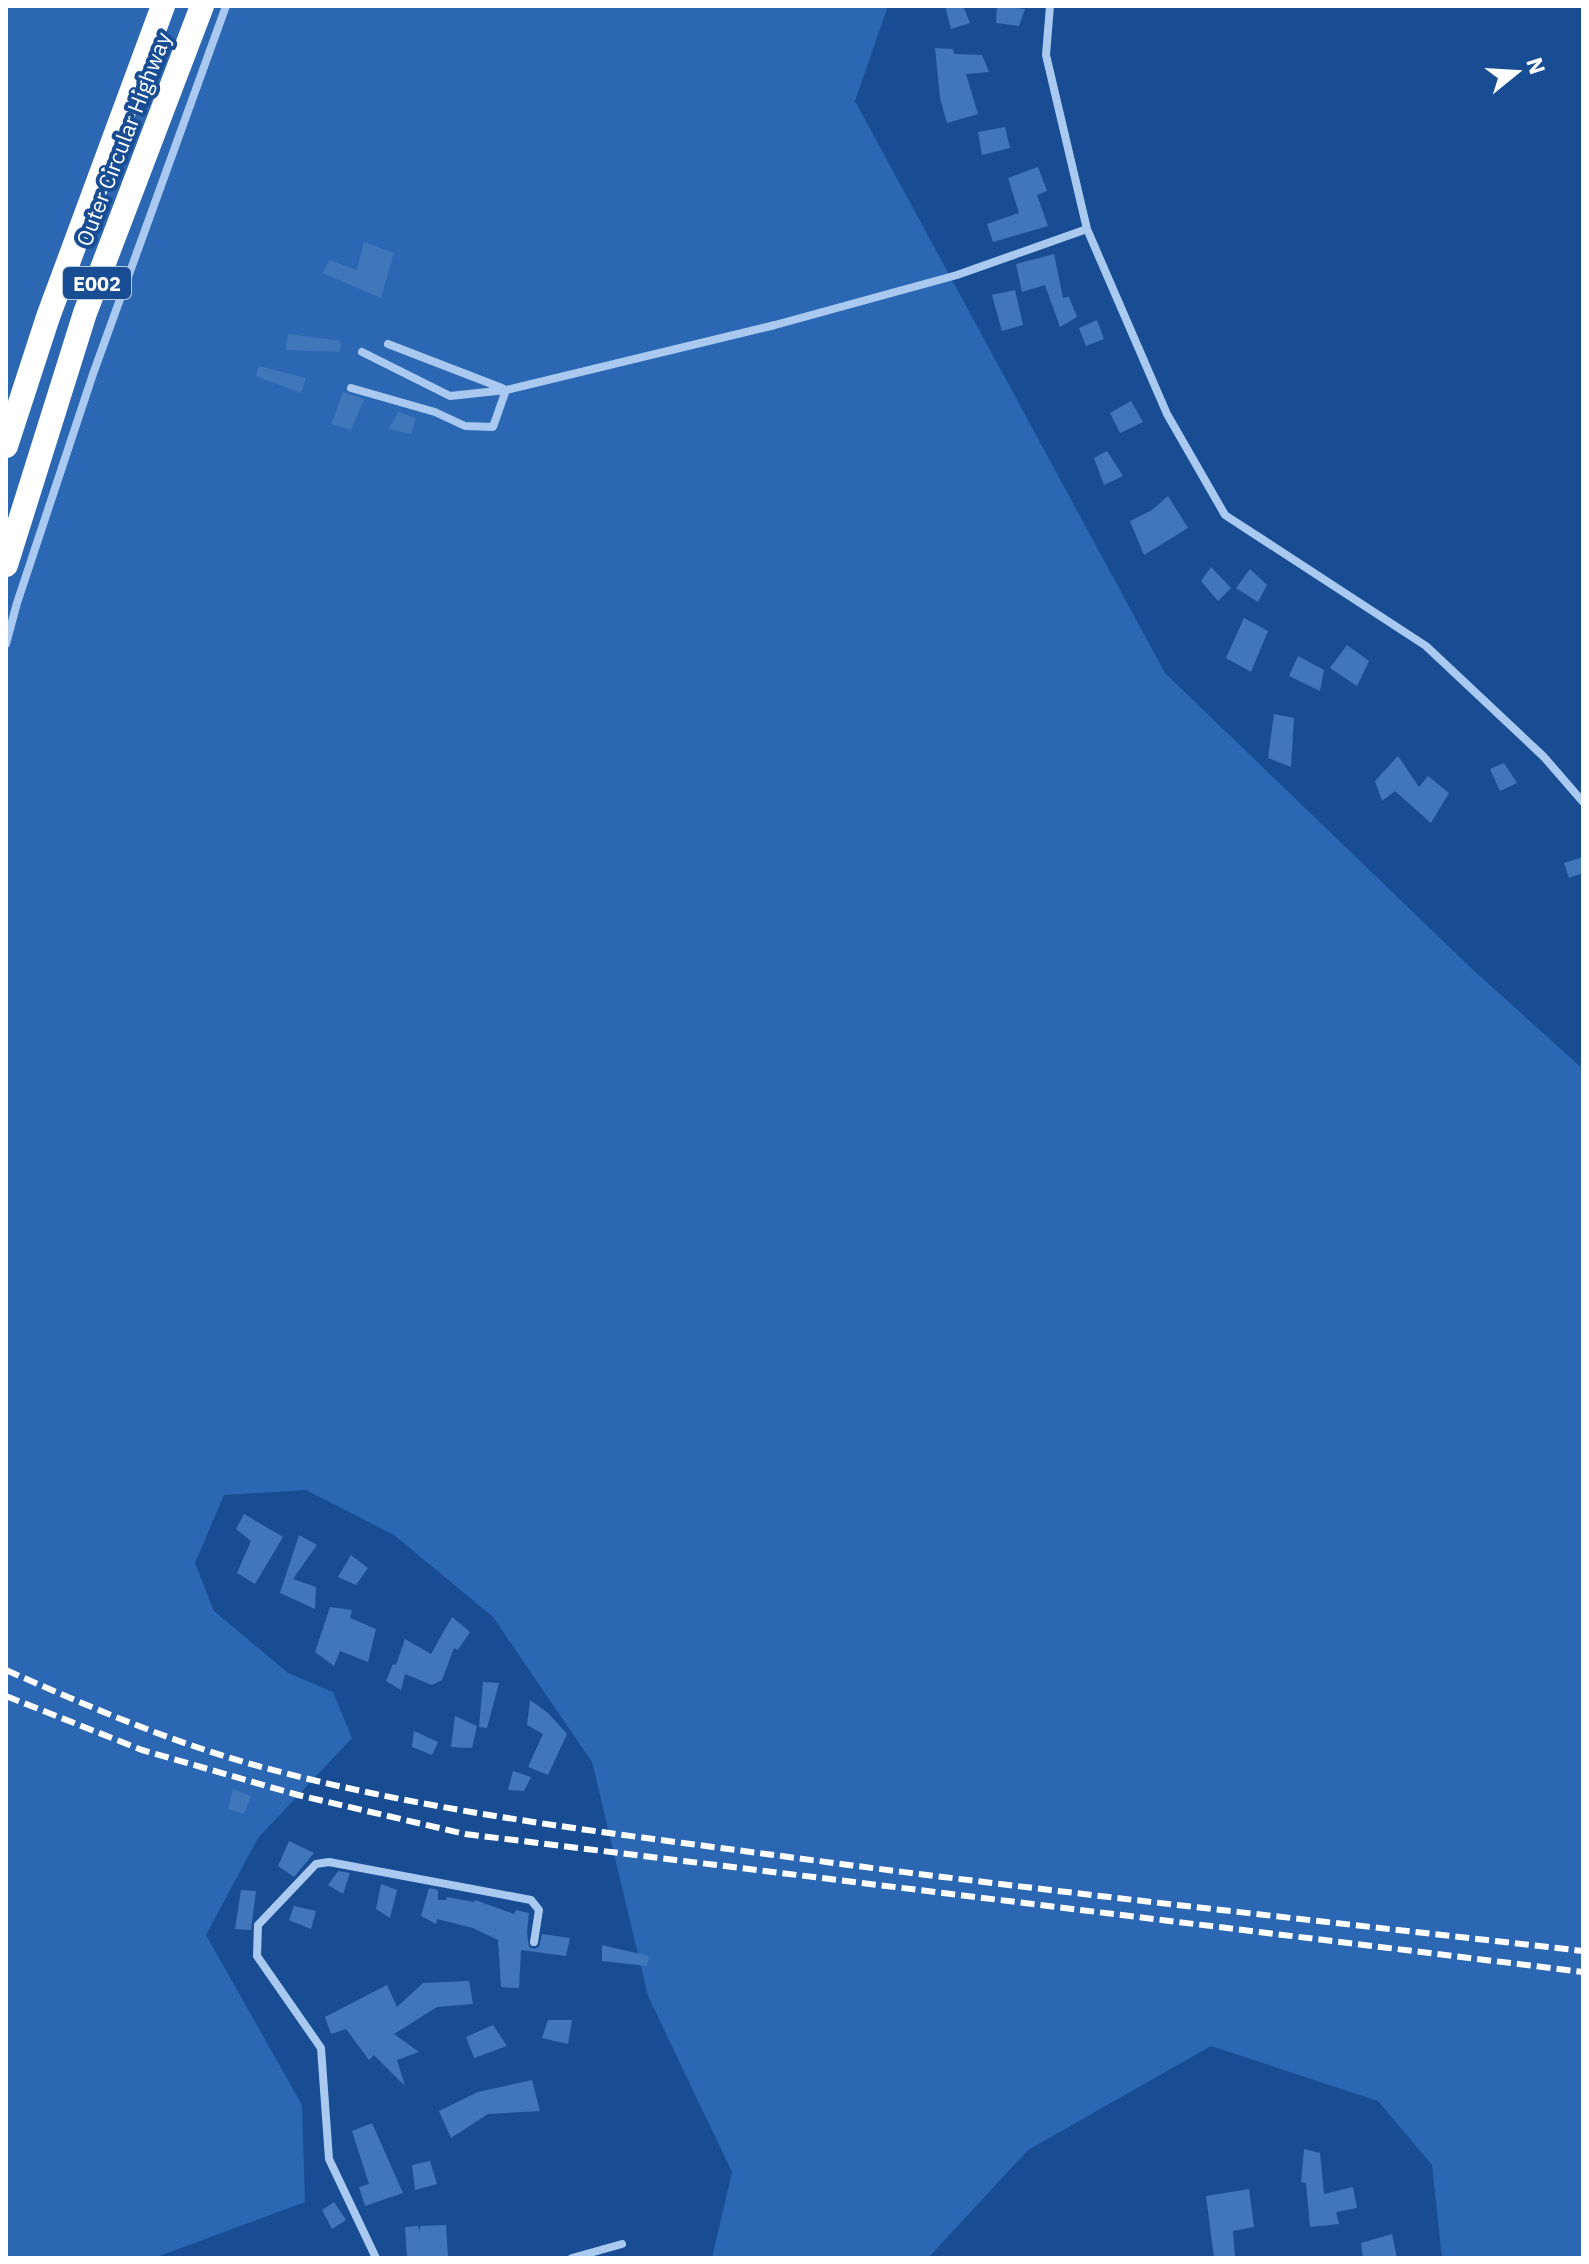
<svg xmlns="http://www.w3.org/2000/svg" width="1589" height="2264" font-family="'IBM Plex Sans',sans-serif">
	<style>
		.green { fill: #2b67b3 }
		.building { fill: #4077bb }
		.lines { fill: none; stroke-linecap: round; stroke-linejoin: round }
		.minor { stroke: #a9c9f0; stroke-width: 8 }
		.motorway { stroke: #fff; stroke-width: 24 }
		.rail { stroke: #fff; stroke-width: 6; stroke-dasharray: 14 6; stroke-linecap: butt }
		.labels { text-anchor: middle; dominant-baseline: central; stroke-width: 8; stroke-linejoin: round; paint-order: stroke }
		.shield { fill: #184d94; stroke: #bacadf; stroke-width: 2 }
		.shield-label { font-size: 20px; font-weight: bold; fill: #fff }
		.street-label { font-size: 22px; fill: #fff; stroke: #184d94 }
	</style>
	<rect width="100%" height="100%" fill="#184d94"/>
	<path class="green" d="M6 6H888L855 101 1165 673 1471 968 1583 1069V2258H1442L1432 2165 1378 2101 1211 2046 1028 2150 928 2258H712L732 2172 648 1996 592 1762 493 1617 394 1535 306 1490 224 1495 195 1563 214 1611 288 1673 333 1692 352 1738 258 1838 206 1935 302 2105 305 2202 154 2258H6Z"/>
	<path class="building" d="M945 6H963L970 23 951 29Z
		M997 6 1025 9 1019 26 996 23Z
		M935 48 953 49 954 54 982 55 989 72 966 74 978 114 947 123 940 98Z
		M1005 127 1010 148 982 155 978 132Z
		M1038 167 1047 191 1037 195 1048 226 993 242 987 224 1019 213 1008 178Z
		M364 242 394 253 381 298 323 273 329 260 357 270Z
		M1054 254 1063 298 1069 297 1077 317 1060 327 1045 285 1022 292 1016 264Z
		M1015 290 1023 325 1002 331 992 295Z
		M1097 320 1104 339 1086 346 1079 328Z
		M288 334 341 341 340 352 286 350Z
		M259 366 306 378 301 393 256 376Z
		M343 392 364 399 351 430 331 424Z
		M1131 401 1143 422 1120 433 1110 413Z
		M398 412 416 418 411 434 389 429Z
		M1107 451 1123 476 1104 485 1094 458Z
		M1168 496 1188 528 1144 555 1130 521 1152 510Z
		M1211 567 1231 588 1218 601 1201 581Z
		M1250 569 1267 585 1258 602 1236 588Z
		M1244 618 1268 631 1251 672 1226 658Z
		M1347 645 1369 661 1357 686 1330 668Z
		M1298 656 1324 670 1320 691 1289 676Z
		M1274 714 1294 718 1291 767 1268 758Z
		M1398 756 1419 787 1428 776 1449 793 1431 823 1395 791 1382 801 1375 781Z
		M1504 763 1517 783 1500 791 1490 769Z
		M1583 857V873L1569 878 1564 863Z
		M244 1514 283 1537 255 1584 237 1573 251 1541 236 1529Z
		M299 1535 317 1545 293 1579 316 1587 315 1609 280 1593Z
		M351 1555 368 1568 356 1585 338 1577Z
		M330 1607 352 1610 350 1618 376 1629 368 1662 340 1651 334 1666 315 1652Z
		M452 1617 470 1632 458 1650 454 1648 442 1680 432 1685 405 1674 401 1690 386 1681 393 1664 396 1665 405 1639 431 1654Z
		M483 1682 499 1683 487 1728 479 1727Z
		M530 1700 548 1713 567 1734 548 1775 528 1767 543 1734 527 1725Z
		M455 1716 477 1726 472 1748 451 1747Z
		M414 1731 438 1742 432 1755 412 1747Z
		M513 1771 531 1777 524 1791 508 1790Z
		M233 1789 251 1796 244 1814 228 1809Z
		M289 1841 314 1853 294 1877 278 1866Z
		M338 1871 350 1873 343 1894 328 1885Z
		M381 1884 397 1890 390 1918 376 1909Z
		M429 1888 438 1890V1900H446L447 1897 474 1902 475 1900 514 1914 516 1910 529 1913 527 1932 529 1947 534 1949 539 1947 542 1934 570 1938 566 1956 521 1950 519 1988 501 1987 498 1940 473 1928 437 1919 436 1924 421 1916Z
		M241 1890 256 1891 251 1930 235 1929Z
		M294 1906 316 1911 311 1929 289 1920Z
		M602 1945 649 1956 647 1966 602 1961Z
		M469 1981 473 2004 437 2007 394 2034 419 2052 397 2060 405 2086 374 2055 369 2060 346 2029 331 2034 325 2017 387 1985 397 2007 423 1983Z
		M548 2020H572L568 2044 542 2038Z
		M493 2025 507 2046 474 2058 466 2037Z
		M532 2080 540 2111 488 2114 451 2138 439 2111 478 2092Z
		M372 2123 403 2193 365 2206 359 2187 369 2184 352 2131Z
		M1304 2149 1320 2153 1324 2194 1353 2187 1357 2208 1336 2212 1339 2224 1310 2227 1306 2183 1301 2182Z
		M430 2161 437 2184 415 2190 412 2165Z
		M1249 2189 1254 2227 1233 2231 1235 2258H1214L1206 2196Z
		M334 2202 346 2220 332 2229 322 2210Z
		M446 2225 448 2258H407L405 2227 418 2226 420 2233V2226Z
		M1392 2234 1397 2258H1363L1361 2243Z"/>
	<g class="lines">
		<path class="minor" d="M1050 6 1046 55 1087 229 1167 414 1225 515 1426 646 1544 757 1583 802
			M388 344 502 388
			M362 352 450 396 506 390 775 325 957 275 1087 229
			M351 388 435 412 465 426 493 427 506 390
			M6 644 17 603 93 374 226 6
			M376 2258 329 2159 321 2048 257 1956 258 1925 316 1864 329 1862 531 1900 539 1910 534 1942
			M572 2258 622 2244"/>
		<path class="motorway" d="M6 446 48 317 163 6
			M6 565 85 313 202 6"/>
		<path class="rail" d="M6 1670C85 1705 164 1739 247 1763 426 1813 612 1833 796 1858 1058 1893 1321 1921 1583 1951
			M6 1696 142 1750 298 1795 465 1834 1583 1972"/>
	</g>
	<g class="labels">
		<rect class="shield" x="63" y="267" width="68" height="32" rx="6"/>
		<g class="shield-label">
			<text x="97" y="283">E002</text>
		</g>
		<g class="street-label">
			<text transform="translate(123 139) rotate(-69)">Outer Circular Highway</text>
		</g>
	</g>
	<rect width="1589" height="2264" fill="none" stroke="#ffffff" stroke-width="16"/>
	<g transform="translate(1517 72) rotate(72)" stroke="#184d94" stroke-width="6" paint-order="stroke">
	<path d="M0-6L14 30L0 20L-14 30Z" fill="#ffffff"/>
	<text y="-12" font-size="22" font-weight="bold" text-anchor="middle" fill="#ffffff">N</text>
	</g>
</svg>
